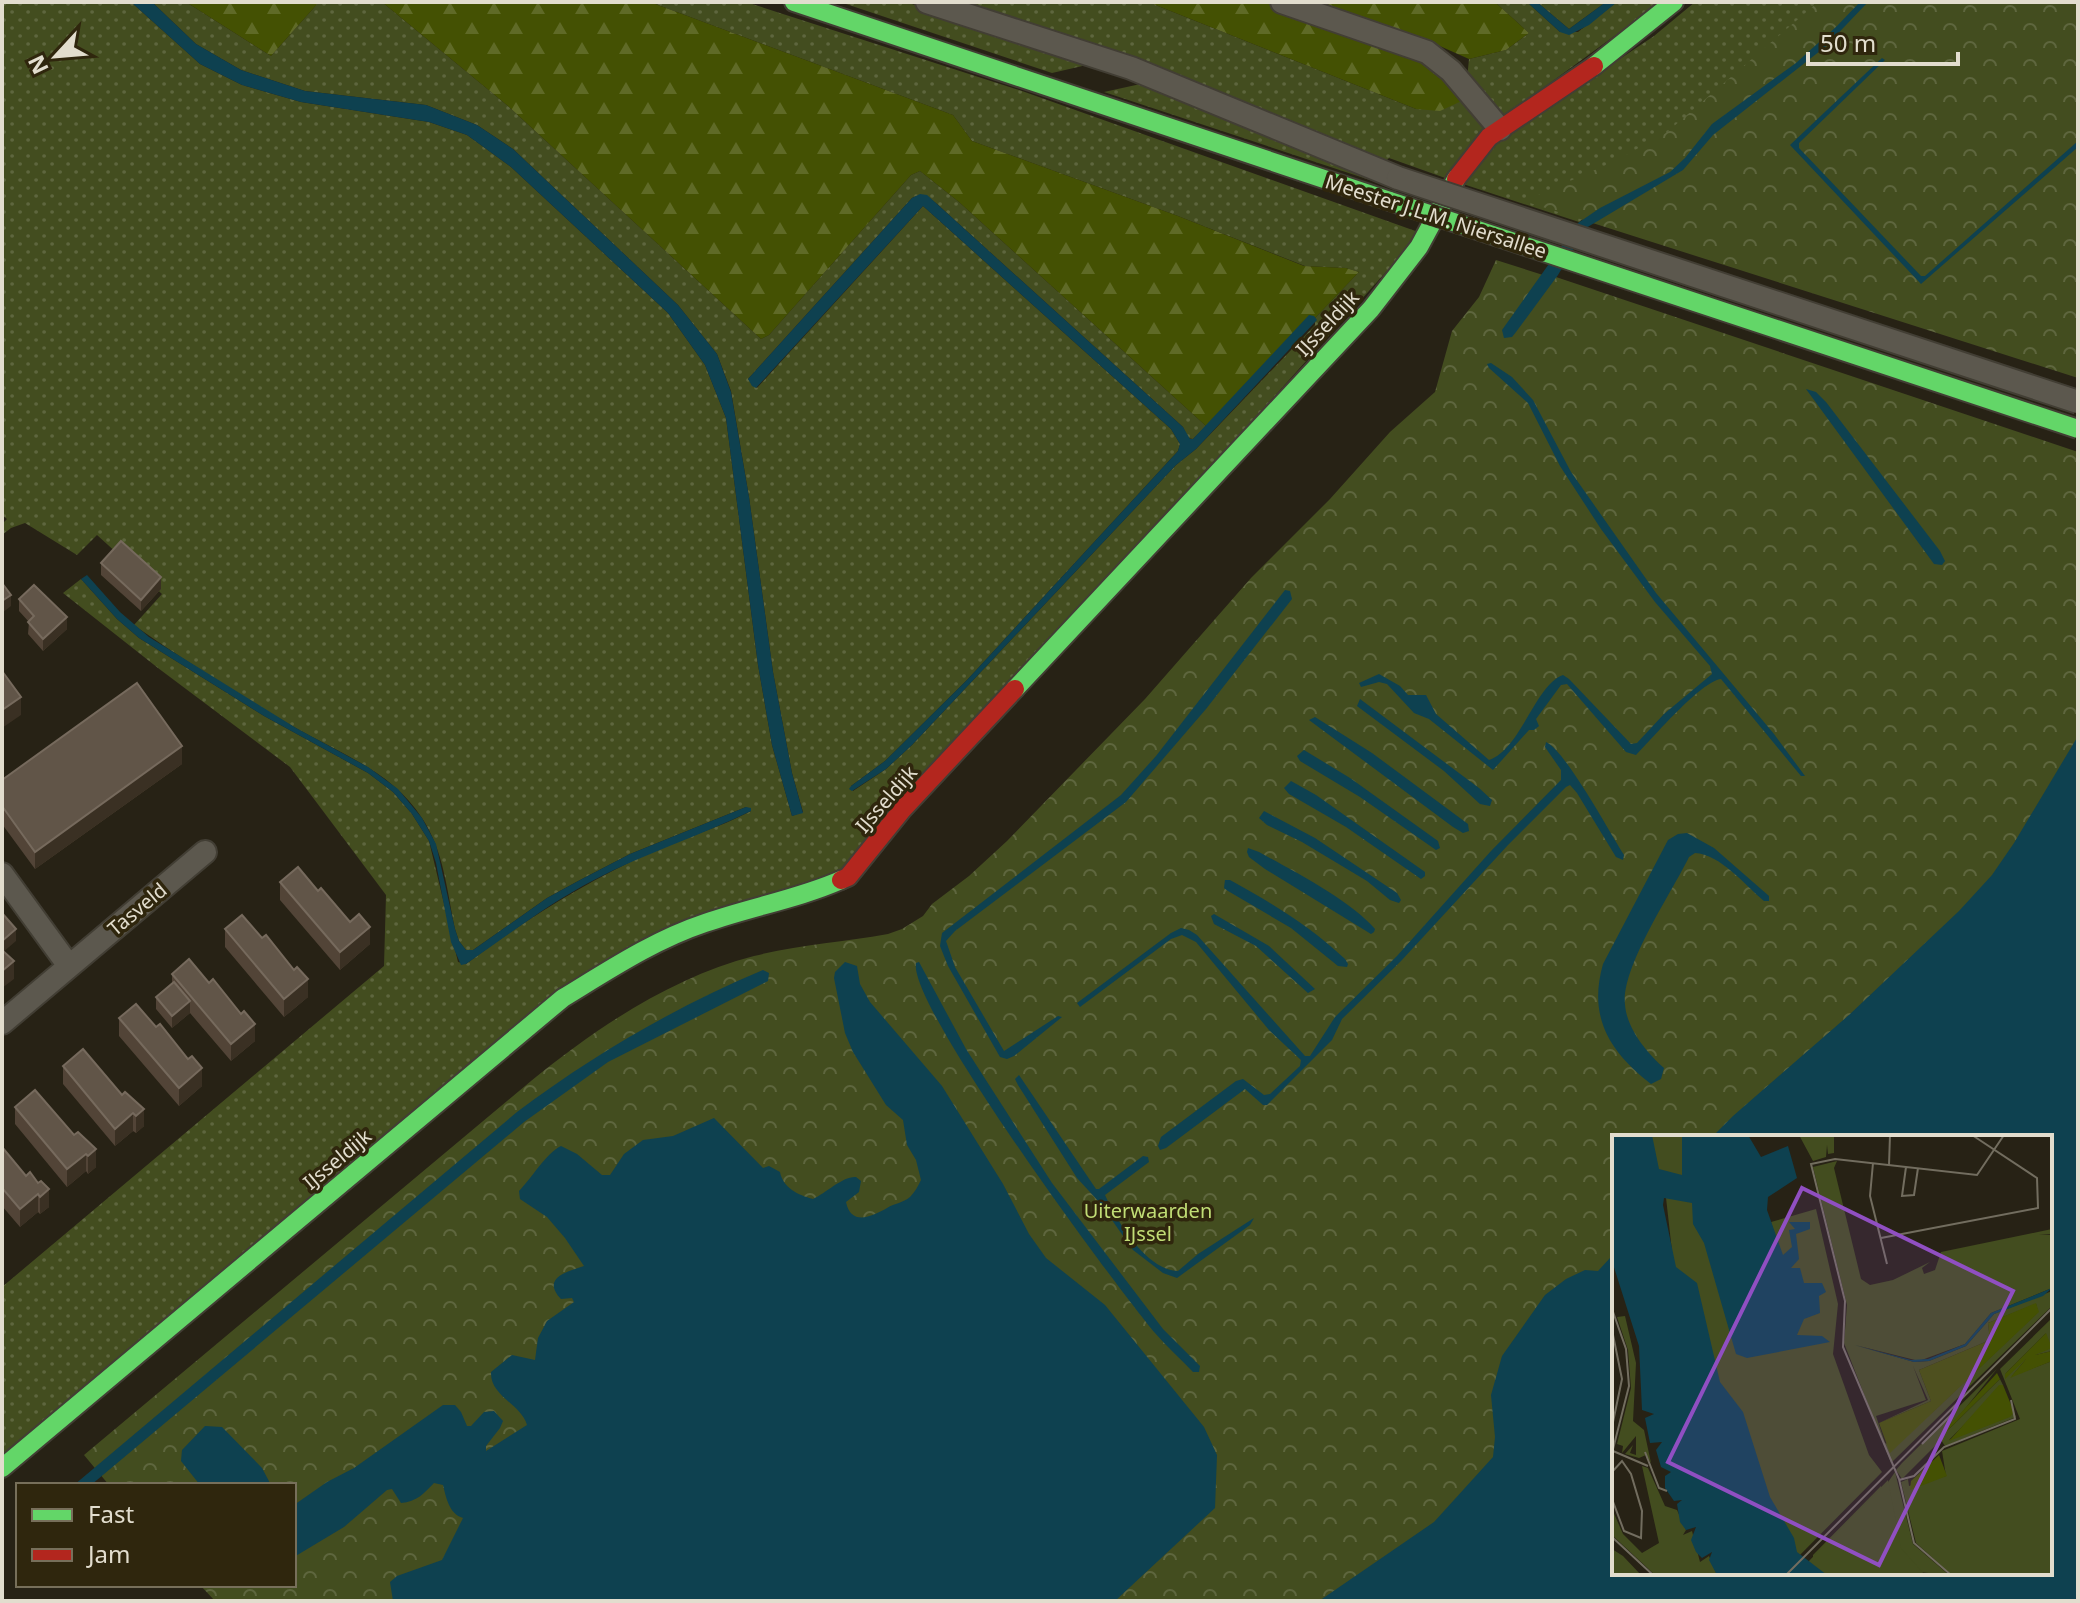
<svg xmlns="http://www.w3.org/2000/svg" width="2080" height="1603" font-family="'Noto Sans',sans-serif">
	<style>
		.grass { fill: url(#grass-dots) }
		.forest { fill: url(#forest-firs) }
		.park { fill: url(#park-crowns) }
		.water { fill: #0e4150 }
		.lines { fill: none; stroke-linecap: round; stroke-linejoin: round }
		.street-casing { stroke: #423e34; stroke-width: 26 }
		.fast-casing { stroke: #423e34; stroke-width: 22 }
		.jam-casing { stroke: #423e34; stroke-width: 22 }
		.street { stroke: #5c584e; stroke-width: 22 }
		.fast { stroke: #63d668; stroke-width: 18 }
		.jam { stroke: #b3261e; stroke-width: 18 }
		.street-bridge-casing { stroke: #423e34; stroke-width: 26; stroke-linecap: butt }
		.fast-bridge-casing { stroke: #423e34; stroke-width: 22; stroke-linecap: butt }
		.street-bridge { stroke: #5c584e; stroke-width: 22 }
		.fast-bridge { stroke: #63d668; stroke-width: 18 }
		.wall { fill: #524437 }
		.shaded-wall { fill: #3a3023 }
		.building { fill: #615548; stroke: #766a5d; stroke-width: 2 }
		.labels { text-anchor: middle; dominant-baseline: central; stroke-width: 7; stroke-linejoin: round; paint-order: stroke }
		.street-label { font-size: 20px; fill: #e2ddce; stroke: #2f260d }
		.park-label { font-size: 20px; fill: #c1dd75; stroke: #2f260d }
		.inset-road { fill: none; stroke: #726d5f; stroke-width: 2 }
		.view { fill: #904fc2; fill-opacity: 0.15; stroke: #904fc2; stroke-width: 4 }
		.inset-edge { fill: none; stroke: #e2ddce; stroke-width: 4 }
	</style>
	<defs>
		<pattern id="grass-dots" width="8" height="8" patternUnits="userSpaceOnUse" patternTransform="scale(2)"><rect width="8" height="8" fill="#434d1f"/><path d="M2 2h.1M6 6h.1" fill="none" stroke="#5e663e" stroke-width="1.8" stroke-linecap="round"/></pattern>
		<pattern id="forest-firs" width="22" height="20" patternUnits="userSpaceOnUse" patternTransform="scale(2)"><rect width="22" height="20" fill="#445103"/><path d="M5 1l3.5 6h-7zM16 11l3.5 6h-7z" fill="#5f6a27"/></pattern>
		<pattern id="park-crowns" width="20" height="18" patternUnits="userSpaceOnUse" patternTransform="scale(2)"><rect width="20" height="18" fill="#434d1f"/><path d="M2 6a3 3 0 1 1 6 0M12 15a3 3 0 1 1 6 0" fill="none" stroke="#5e663e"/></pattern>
	</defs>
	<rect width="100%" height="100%" fill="#272215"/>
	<path class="grass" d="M2 2H131L200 64 242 85 301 102 429 122 467 135 511 167 668 313 705 365 726 418 758 665 772 745 792 816 803 812 792 773 773 672 749 497 731 391 717 354 678 305 513 149 477 125 426 105 305 91 241 70 196 44 152 2H186L271 56 319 2H382L508 106 761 339 769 335 911 175 920 171 959 202 1206 426 1193 439 1188 438 1183 427 937 204C927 196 923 193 912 198L748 379 757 388 923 206 1171 429 1180 444 1178 451 967 680 885 761 851 786 853 791 886 769 912 745 1176 465 1196 449 1315 325V318L1359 272 1346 268 1305 266 1178 216 972 141 953 115 650 2H746L1022 91 1421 233 851 868 656 936 2 1460V1287L384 966 386 895 290 767 158 668 63 593 81 579 117 619 139 638 264 716 368 773 393 792 412 814 429 841 458 962 466 964C523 921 584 883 649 853 683 838 719 828 751 811L746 807 630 854 580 880 547 898 473 950H466L459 941 455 929C447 891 444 851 422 818 392 771 339 753 294 727 241 696 188 663 138 628L134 625 162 594 97 535 77 555 25 523 11 528 2 535V524L7 519 2 515Z
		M840 2H906L1091 64 1052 73Z
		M959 2H1148L1416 109 1466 99 1482 120 1484 132 1448 179 1389 158 1384 163Z
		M1495 2H1527L1560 32H1578L1617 2H1661L1505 116 1467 79 1469 59 1506 50 1529 33Z
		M1537 2H1606L1569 29Z
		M1695 2H1860L1579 222 1460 183 1484 150 1654 36Z
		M1145 83 1394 188 1104 92Z"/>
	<path class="forest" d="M186 2H319L271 56Z
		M382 2H650L953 115 972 141 1178 216 1304 266 1346 268 1359 272 1315 318 1309 316 1206 426 959 202 920 171 911 175 769 335 761 339 508 106Z
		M1148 2H1268L1425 59 1466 99 1440 111 1416 109Z
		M1310 2H1495L1529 33 1506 50 1469 59 1424 39Z"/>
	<path class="park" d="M1818 2H2078V378L1530 203 1538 195 1613 162 1666 133Z
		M1496 260 1543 275 1547 274 2078 452V858L1880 1137H1614V1444L1446 1601H215L200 1585H294V1485H109L84 1455 531 1081C596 1028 672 977 754 956 798 945 843 942 888 934L902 929 923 916 932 904 969 876 1007 841 1145 699 1251 578 1330 499 1390 432 1435 392 1452 331 1479 297Z"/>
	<path class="water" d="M131 2H152L196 44 241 70 305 91 426 105 477 125 513 149 678 305 717 354 731 392 749 497 773 672 792 773 803 813 792 816 772 745 758 665 726 418 705 365 668 313 511 167 467 135 429 122 301 102 242 85 200 64Z
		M1527 2H1537L1569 29 1606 2H1617L1589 25 1569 35 1560 32Z
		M1860 2H1868L1825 47 1713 135 1683 170 1586 228 1558 275 1516 332 1512 337 1504 338 1502 330 1578 223 1600 208 1670 172 1685 158 1712 124 1796 63 1837 26Z
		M1882 58 1885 60 1799 143V148L1921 276H1925L2078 141V147L1921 284 1790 145Z
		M920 194 927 195 937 204 1183 427 1190 439H1193L1309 315 1314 316 1317 320 1196 449 1176 465 912 745 886 769 852 791 849 789 851 786 885 761 967 680 1178 451 1180 444 1171 429 923 206 756 388 752 386 748 379 912 198Z
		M1491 363 1512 377 1533 400 1571 472 1656 593 1774 734 1805 776H1801L1721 679C1701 681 1652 739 1636 755L1626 752 1567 684 1561 685 1536 719 1539 726 1534 730H1529L1493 770 1429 719 1414 713 1387 684 1379 682 1361 687 1359 683 1379 674 1400 686 1408 695H1426L1436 714 1489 760C1521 749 1535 685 1563 675L1569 679 1631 744 1637 743 1664 714 1712 674 1710 666 1655 602 1601 529 1560 466 1528 403 1489 368 1487 364Z
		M1806 389 1816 392 1826 402 1940 551 1945 561 1942 565 1934 564Z
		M87 575 120 612 149 637 296 728 368 767 398 789 422 818 436 844 455 929 459 941 466 950H473L547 898 580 880 630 854 746 807 751 808V811C700 836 645 853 594 880 548 904 508 935 466 964L461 965 451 942 436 863 429 841 412 814 393 792 368 773 264 716 139 638 117 619 81 579Z
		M1285 590 1290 591 1292 599 1206 709 1126 802 955 931 946 941 955 967 1004 1051 1058 1016 1062 1017 1014 1056 1007 1059 1000 1057 948 966 940 946 942 933 1121 795 1156 756Z
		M1360 699 1479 788 1492 800 1490 806 1480 804 1444 771 1357 706Z
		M1315 717 1372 753 1468 824 1469 831 1463 833 1453 827 1309 720Z
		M2078 736V1601H1319L1434 1522 1493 1457 1495 1437 1491 1395 1502 1356 1545 1295 1566 1279 1585 1270 1598 1271 1610 1258 1614 1247V1573H2050V1137H1712L1733 1116 1849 1015 1959 911 1992 875 2014 843Z
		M1546 742C1565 750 1610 833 1624 855L1623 860 1616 857 1577 793 1570 785 1566 787 1508 845 1401 961 1342 1019 1332 1040 1267 1105H1263L1245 1089 1166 1148 1160 1150 1158 1146 1161 1137 1236 1081 1243 1079 1264 1095 1270 1094 1300 1066 1301 1060 1269 1030 1196 942 1182 935 1171 939 1080 1007 1077 1003 1171 933 1181 928 1189 930 1197 935 1305 1056H1310L1335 1017 1397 956 1491 851 1561 780V770L1545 747Z
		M1304 750 1350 778 1438 841 1440 848 1436 850 1360 797 1300 761 1297 756Z
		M1291 781 1316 795 1425 872V876L1421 879 1346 827 1289 794 1284 788Z
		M1264 811 1315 838 1397 893 1401 900 1399 903 1390 900 1367 881 1302 842 1267 825 1259 818Z
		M1687 833 1714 848 1769 896V901H1764C1745 885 1720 854 1695 853L1689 857C1671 894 1621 967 1625 1005 1627 1029 1647 1053 1664 1068L1661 1079 1651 1084C1609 1051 1588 1017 1603 964L1668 840 1678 834Z
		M1248 848 1259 852C1293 871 1350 900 1375 929L1374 932 1371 934 1265 869 1249 857 1247 852Z
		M1225 880H1230C1272 903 1310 926 1345 959L1348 964 1347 967 1338 966 1291 928 1228 891 1224 888Z
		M1214 914 1269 946 1315 989 1308 993 1256 946 1214 924 1211 916Z
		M845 962 857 966 860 984 870 1002 942 1086 1003 1184 1029 1234 1046 1258 1105 1305 1204 1427 1217 1455 1215 1508 1115 1601H393L390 1582 397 1576 442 1560 463 1518C449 1514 446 1497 443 1485L434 1483C424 1493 417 1502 401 1503L392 1489 387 1490 344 1527 294 1557V1505L327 1482 354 1468 443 1405H455L461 1412 467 1426H471L484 1412 494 1411 503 1421 500 1428 486 1446V1451L527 1425C521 1404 490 1396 491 1372L512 1355 535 1360 538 1338 547 1321 574 1302 572 1298 561 1299C540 1277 570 1271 584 1266L565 1238 547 1217 520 1199 519 1191C532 1178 546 1153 561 1146L577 1154 602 1175H610L624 1154 643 1140 673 1136 714 1118 763 1168 769 1166 780 1172C783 1188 798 1195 813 1199 826 1193 843 1176 856 1177L861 1181 859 1192 846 1202C851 1227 873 1216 887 1208 895 1203 903 1203 910 1197 915 1192 918 1186 921 1180L916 1160 907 1145 903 1120 886 1105 853 1052 845 1033 834 978 835 972Z
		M919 962 966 1049 1052 1183 1163 1329 1200 1366 1199 1372H1193C1181 1359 1167 1347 1155 1333 1117 1288 908 1006 916 963Z
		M763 970 769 973 768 981 608 1062 524 1122 91 1485H74L517 1112C593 1055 675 1007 763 970Z
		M1019 1075 1096 1189H1099L1143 1156 1148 1157 1149 1162 1105 1195C1117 1221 1146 1270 1178 1271L1198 1254 1254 1218 1250 1225 1177 1278 1163 1273 1133 1250 1100 1203 1077 1178 1018 1085 1015 1079Z
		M205 1426 222 1427 262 1468 271 1485H200L181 1461 182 1450Z"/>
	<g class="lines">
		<g class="street-casing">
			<path id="street" d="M927 2 1131 68 1398 178
				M1282 2 1427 52 1451 71 1500 129
				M2 874 69 966
				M2 1023 205 852"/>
		</g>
		<g class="fast-casing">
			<path id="fast" d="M794 2 1390 201
				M1594 66 1674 2
				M1015 689 1371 309 1419 247 1456 179
				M2 1468 563 998C609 970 654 940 705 923 750 907 798 899 841 880"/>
		</g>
		<g class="jam-casing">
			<path id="jam" d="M1456 179 1489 137 1594 66
				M841 880 848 877 902 810 1015 689"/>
		</g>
		<use href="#street" class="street"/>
		<use href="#fast" class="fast"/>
		<use href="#jam" class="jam"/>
		<g class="street-bridge-casing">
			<path id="street-bridge" d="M1398 178 2078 402"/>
		</g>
		<g class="fast-bridge-casing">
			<path id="fast-bridge" d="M1390 201 2078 429"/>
		</g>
		<use href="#street-bridge" class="street-bridge"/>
		<use href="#fast-bridge" class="fast-bridge"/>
	</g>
	<path class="wall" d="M101 563 161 589 141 611 101 575Z
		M19 599 67 629 43 651 28 634 29 622 19 611Z
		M182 764 35 869 2 824V780Z
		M280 882 318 891 350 922 370 944 340 970 280 900Z
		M225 929 308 997 284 1017 225 947Z
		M172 974 255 1041 231 1061 190 1013 172 1028 156 1009V997L172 984Z
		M119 1018 202 1086 179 1106 119 1036Z
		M83 1049 144 1126 136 1133 133 1131 115 1146 63 1084V1066Z
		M35 1090 96 1167 88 1174 86 1171 67 1187 15 1124V1107Z
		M2 1147 49 1207 40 1214 38 1212 20 1227 2 1206Z"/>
	<path class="shaded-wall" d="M161 577V589L141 611V600Z
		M11 595V606L2 613V601Z
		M67 617V629L43 651V639Z
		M21 697V715L2 728V710Z
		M182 746V764L35 869V852Z
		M370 927V944L340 970V952Z
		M16 929V941L2 953V941Z
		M14 961V979L2 988V971Z
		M308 979V997L284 1017V999Z
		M190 1001V1013L172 1028V1016Z
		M255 1024V1041L231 1061V1044Z
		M202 1068V1086L179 1106V1088Z
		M144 1109V1126L136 1133V1116Z
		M133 1113V1131L115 1146V1129Z
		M96 1149V1167L88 1174V1156Z
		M86 1154V1171L67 1187V1169Z
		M49 1189V1207L40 1214V1197Z
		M38 1194V1212L20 1227V1209Z
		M4 1228V1245L2 1247V1229Z"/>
	<path class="building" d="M121 541 161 577 141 600 101 563Z
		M2 583 11 595 2 601Z
		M34 585 67 617 43 639 28 622 34 616 19 599Z
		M2 671 21 697 2 710Z
		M137 683 182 746 35 852 2 806V780Z
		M298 867 318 891 321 888 350 922 359 914 370 927 340 952 280 882Z
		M2 913 16 929 2 941Z
		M242 915 262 938 266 935 294 970 297 967 308 979 284 999 225 929Z
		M2 950 14 961 2 971Z
		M189 959 209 983 213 979 241 1014 244 1011 255 1024 231 1044 172 974Z
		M174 982 190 1001 172 1016 156 997Z
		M136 1004 156 1027 160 1024 188 1059 192 1056 202 1068 179 1088 119 1018Z
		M83 1049 122 1095 125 1092 144 1109 136 1116 133 1113 115 1129 63 1066Z
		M35 1090 74 1135 78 1132 96 1149 88 1156 86 1154 67 1169 15 1107Z
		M2 1147 26 1176 30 1172 38 1183 41 1181 49 1189 40 1197 38 1194 20 1209 2 1188Z"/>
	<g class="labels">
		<g class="street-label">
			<text transform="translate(1436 216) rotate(18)">Meester J.L.M. Niersallee</text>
			<text transform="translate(1327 323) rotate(-47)">IJsseldijk</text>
			<text transform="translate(886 799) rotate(-49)">IJsseldijk</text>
			<text transform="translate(137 909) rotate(-40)">Tasveld</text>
			<text transform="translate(337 1159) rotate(-40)">IJsseldijk</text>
		</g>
		<g class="park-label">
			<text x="1148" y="1210">Uiterwaarden<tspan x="1148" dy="23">IJssel</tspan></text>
		</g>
	</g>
	<g transform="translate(1612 1135)">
		<rect width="440" height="440" fill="#272215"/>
		<path d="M187 0H222V18L216 19 215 10 214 22 201 26ZM225 26 222 33 249 144 258 150 281 145 318 127 310 133 312 139 323 135 329 117 440 94V99L427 100H440V153L379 178 353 209 307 226 243 210 302 227 317 226 354 211 382 179 440 156V171L279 328 232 208 235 170 201 32ZM424 169 426 177 324 274 282 311 273 308 264 281 314 265 301 231 316 265 267 288 319 266 307 235 378 205 376 188ZM13 181 24 228 21 286 32 295 39 328 34 320 27 323 13 319 21 310 18 318 24 320V301L10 318 11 311 5 309 19 253 16 215 5 182ZM440 183V216L423 220 434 198 393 239 414 224 400 241 440 226V440H340L304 408 289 347 296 344 297 351 334 341 330 316 408 284 388 234ZM385 234 335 296 388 244 391 250 337 305 402 277 404 282 333 311 329 305 290 344 284 335 290 328ZM30 331 36 333 53 371 65 375 74 395 71 400 80 396 88 427 97 421 105 440H43L0 400V374L11 399 30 418 47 408ZM283 337 301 409 337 440 201 427V420L269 351 270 356Z" fill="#434d1f" fill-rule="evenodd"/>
		<path d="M424 168 427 177 278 318 267 288 319 266 307 235 378 205 376 188ZM434 198 440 213 423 220 440 216V226L398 243 414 224 393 244V239ZM385 238 388 244 335 296V293ZM387 250H391L402 277 398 282 337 306ZM327 320 335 341 298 355 299 346Z" fill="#445103"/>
		<path d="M37 0H97L132 108 162 97 159 87 204 74 226 169 221 219 257 320 270 337 187 421 161 386 62 134 51 36 45 37ZM276 345 289 413 313 440H206L196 427ZM0 414 11 421 29 440H0Z" fill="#434d1f"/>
		<path d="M0 0H40L47 34 70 40V0H136L149 22 176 11 185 43 156 62 155 75 171 120 180 112 177 95 183 94 177 87H198V94L184 99 187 124 179 133H188L192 148H210L214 157 207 161 208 178 192 184 185 200 210 201 218 207 135 223 124 219 92 108 81 89 80 68 52 63 51 70 64 132 85 148 108 247 131 277 158 362 182 403 185 417 215 440H105L97 425 100 417 90 423 84 417 79 405 84 392 74 395 68 387 65 369 70 365 62 366 53 353V341L59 337 49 332 44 315 50 307 38 308 33 283 42 279 30 275 27 211 0 126ZM440 153 431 161 382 179 354 211 317 226 302 227 242 210 299 225 316 224 353 209 379 178Z" fill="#0e4150"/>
		<path class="inset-road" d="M261 28 258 61 275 129M277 30 278 0M294 32 290 61 302 60 306 33M269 103 426 73 425 43 360 0M0 174 14 214 17 251 0 318M0 195 10 244 1 287M310 309 342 277M1 316 36 331M33 317 47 353 55 356M0 337 10 326 19 339 30 376 29 403 12 396 0 364M287 345 302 341 332 312 403 284 399 265M0 402 41 440M174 440 440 173M339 440 302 408 287 344 231 212 233 166 199 29 223 24 365 40 392 0"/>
		<path class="view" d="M190 53 401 156 267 430 56 327Z"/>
		<rect width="440" height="440" class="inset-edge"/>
	</g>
	<rect width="2080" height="1603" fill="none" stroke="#e2ddce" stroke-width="8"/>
	<rect x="16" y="1483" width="280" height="104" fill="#2f260d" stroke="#776f5a" stroke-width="2"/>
	<rect x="32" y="1509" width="40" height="12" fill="#63d668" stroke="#776f5a" stroke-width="2"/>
	<text x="88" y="1523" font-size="24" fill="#e2ddce">Fast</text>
	<rect x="32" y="1549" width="40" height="12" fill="#b3261e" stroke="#776f5a" stroke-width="2"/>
	<text x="88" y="1563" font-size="24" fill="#e2ddce">Jam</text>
	<g transform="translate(56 56) rotate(244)" stroke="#2f260d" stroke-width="6" paint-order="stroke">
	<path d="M0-6L14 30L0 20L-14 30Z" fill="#e2ddce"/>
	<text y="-12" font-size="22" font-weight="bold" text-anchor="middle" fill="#e2ddce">N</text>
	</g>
	<path d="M1808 52v12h150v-12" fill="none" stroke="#e2ddce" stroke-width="4"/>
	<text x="1820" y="52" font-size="24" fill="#e2ddce" stroke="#2f260d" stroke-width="6" paint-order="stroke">50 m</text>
</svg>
